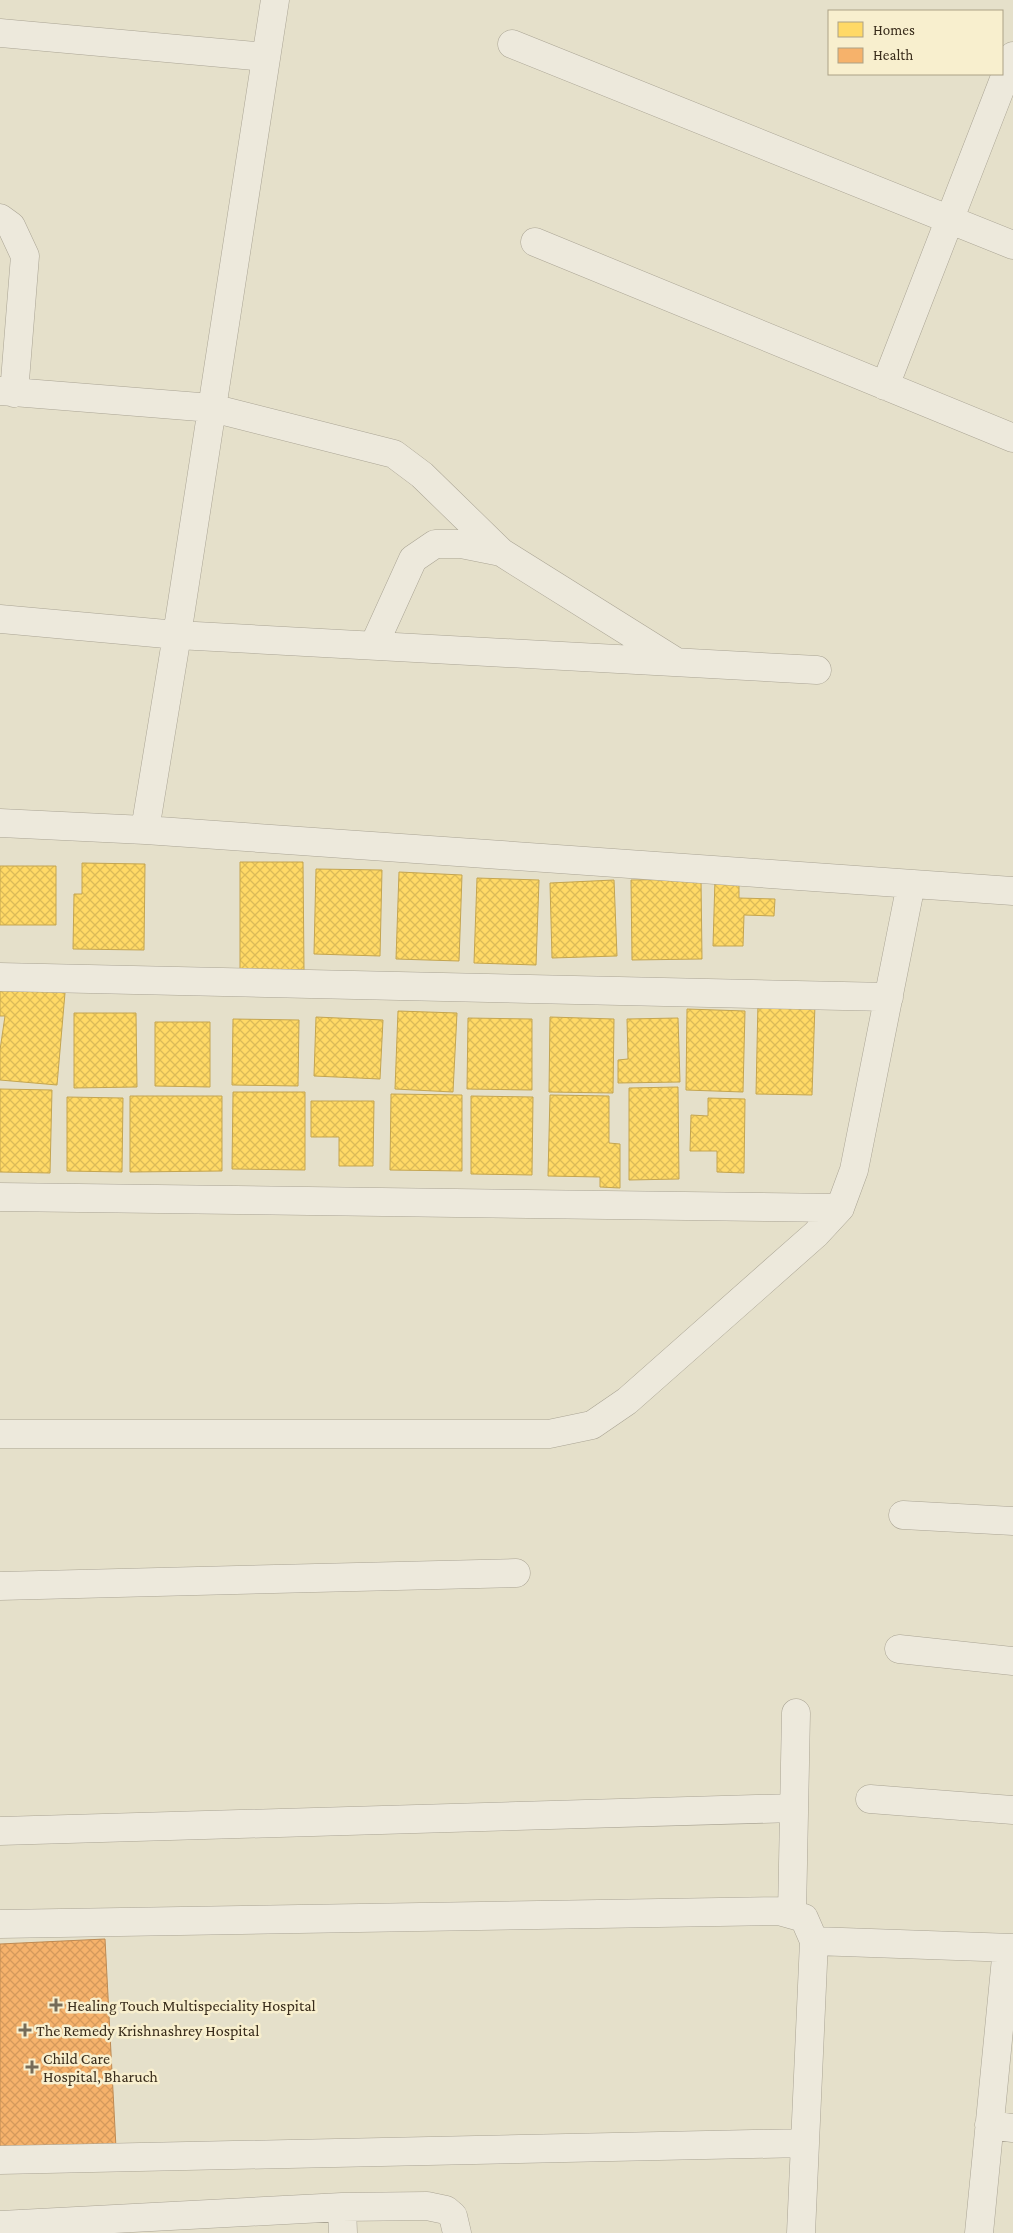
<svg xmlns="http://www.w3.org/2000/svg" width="1013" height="2233" font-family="'Crimson Pro',serif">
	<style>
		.homes { fill: url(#homes-cross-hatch); stroke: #c4a550 }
		.health { fill: url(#health-cross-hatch); stroke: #bd8a53 }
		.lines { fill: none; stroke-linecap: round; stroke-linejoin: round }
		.street-casing { stroke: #aaa494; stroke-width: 29 }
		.street { stroke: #ede9dc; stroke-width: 28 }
		.poi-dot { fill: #756b58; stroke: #f8efce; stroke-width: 2 }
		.labels { text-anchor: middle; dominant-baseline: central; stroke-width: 5; stroke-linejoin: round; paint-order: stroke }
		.poi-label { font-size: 16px; fill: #392c1b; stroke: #f8efce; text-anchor: start }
	</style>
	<defs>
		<pattern id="homes-cross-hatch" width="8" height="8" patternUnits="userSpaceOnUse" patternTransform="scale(1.25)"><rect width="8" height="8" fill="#ffd966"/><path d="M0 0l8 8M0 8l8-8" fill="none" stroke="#dbba58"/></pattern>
		<pattern id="health-cross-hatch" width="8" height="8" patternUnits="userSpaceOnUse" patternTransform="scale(1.25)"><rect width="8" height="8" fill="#f6b26b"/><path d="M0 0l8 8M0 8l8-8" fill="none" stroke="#d4995c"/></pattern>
	</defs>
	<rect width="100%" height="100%" fill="#e5e0ca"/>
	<path class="homes" d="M240 862H303L304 970H240Z
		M82 863 145 864 144 950 73 949 74 894H82Z
		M0 866H56V925H0Z
		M316 869 382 870 380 956 314 954Z
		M399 872 462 875 459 961 396 959Z
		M477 878 539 880 536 965 474 963Z
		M701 879 702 959 632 960 631 880Z
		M715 879 739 880V898L775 899 774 916 744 915 743 946H713Z
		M614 880 617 956 552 958 550 883Z
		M0 987 65 993 57 1085 0 1080V1050L5 1016H0Z
		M758 1002 815 1004 812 1095 756 1094Z
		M687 1009 745 1011 743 1092 686 1090Z
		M398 1011 457 1013 453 1092 395 1089Z
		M74 1013H136L137 1087 74 1088Z
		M316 1017 383 1020 380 1079 314 1076Z
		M550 1017 614 1019 613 1093 549 1092Z
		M468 1018 532 1019V1090L467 1089Z
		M678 1018 680 1082 618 1083V1060L628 1059 627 1019Z
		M233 1019 299 1020 298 1086 232 1085Z
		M155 1022H210V1087L155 1086Z
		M678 1087 679 1179 629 1180V1088Z
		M0 1089 52 1090 50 1173 0 1172Z
		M233 1092H305V1170L232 1169Z
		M391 1094 462 1095V1171L390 1170Z
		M550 1095 609 1096V1143L620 1144V1188L600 1187V1177L548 1176Z
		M130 1096H222V1171L130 1172Z
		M471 1096 533 1097 532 1175 471 1174Z
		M67 1097 123 1098 122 1172 67 1171Z
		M708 1098 745 1099 744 1173 717 1172V1151H690L691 1115 708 1116Z
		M311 1101H374L373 1166H339V1137H311Z"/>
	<path class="health" d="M105 1939 116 2148 0 2153V1944Z"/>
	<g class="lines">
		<g class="street-casing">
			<path id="street" d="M0 33 266 57
				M512 44 1013 245
				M0 218 11 226 25 256 14 393
				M535 242 1013 438
				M885 386 1013 56
				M0 391 212 408 394 454 422 475 501 552
				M0 619 177 635 817 670
				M374 645 413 559 435 544H461L501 552 675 661
				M0 823 145 830 1013 891
				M145 830 177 635 275 0
				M0 977 889 997
				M0 1197 840 1208
				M0 1434H549L592 1425 627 1401 816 1234 840 1208 854 1170 911 884
				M903 1515 1013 1521
				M0 1586 516 1573
				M899 1649 1013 1661
				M870 1799 1013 1810
				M0 1831 794 1808
				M792 1914 796 1713
				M0 1924 779 1911 804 1918 814 1941 801 2233
				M814 1941 1013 1948
				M989 2125 1013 2128
				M0 2160 805 2143
				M342 2207 343 2233
				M0 2225 342 2207 427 2206 446 2210 453 2216 457 2233
				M979 2233 1007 1948"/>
		</g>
		<use href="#street" class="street"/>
	</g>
	<g class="poi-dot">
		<path d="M53.5 1997.5h5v5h5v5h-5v5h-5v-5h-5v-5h5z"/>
		<path d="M22.5 2022.5h5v5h5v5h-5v5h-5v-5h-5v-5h5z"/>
		<path d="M29.5 2059.5h5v5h5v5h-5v5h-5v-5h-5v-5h5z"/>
	</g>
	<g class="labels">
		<g class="poi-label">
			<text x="67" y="2005">Healing Touch Multispeciality Hospital</text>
			<text x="36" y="2030">The Remedy Krishnashrey Hospital</text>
			<text x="43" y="2058">Child Care<tspan x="43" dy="18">Hospital, Bharuch</tspan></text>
		</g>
	</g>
	<rect x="828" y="10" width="175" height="65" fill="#f8efce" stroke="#aca186"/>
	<rect x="838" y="22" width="25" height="15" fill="#ffd966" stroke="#aca186"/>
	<text x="873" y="35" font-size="15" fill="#392c1b">Homes</text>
	<rect x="838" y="48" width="25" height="15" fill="#f6b26b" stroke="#aca186"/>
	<text x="873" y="60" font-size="15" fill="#392c1b">Health</text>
</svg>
